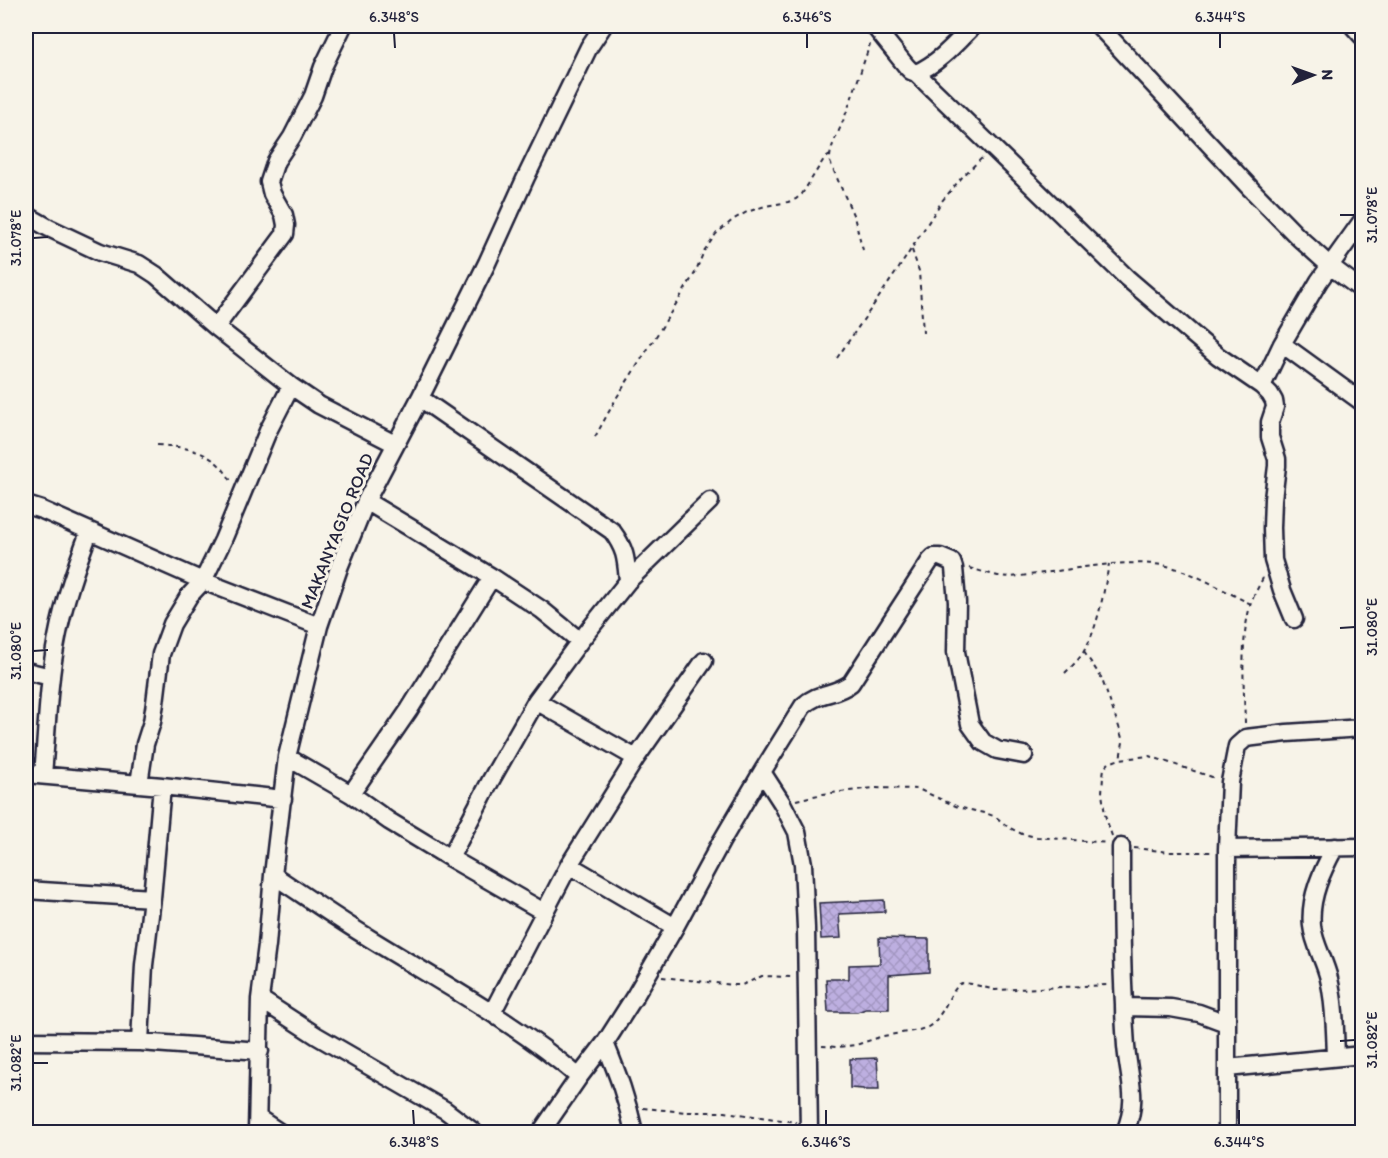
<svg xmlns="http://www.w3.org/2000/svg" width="1388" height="1158" font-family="Itim,sans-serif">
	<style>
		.building { fill: url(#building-cross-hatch); stroke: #22223b; stroke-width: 1.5 }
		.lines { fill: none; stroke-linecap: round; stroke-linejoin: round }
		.minor-casing { stroke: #22223b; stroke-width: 21 }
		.path { stroke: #22223b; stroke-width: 2; stroke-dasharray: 4.5 4.5; stroke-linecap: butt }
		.minor { stroke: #f7f3e8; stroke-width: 16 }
		.ticks { fill: none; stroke: #22223b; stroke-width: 2 }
		.labels { text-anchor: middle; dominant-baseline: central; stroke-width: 6; stroke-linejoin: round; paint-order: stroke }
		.street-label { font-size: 18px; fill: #22223b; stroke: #f7f3e8 }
		.neatline { fill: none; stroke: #22223b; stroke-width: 2 }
		.ticks-label { font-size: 15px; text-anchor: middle; fill: #22223b }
	</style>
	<defs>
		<pattern id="building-cross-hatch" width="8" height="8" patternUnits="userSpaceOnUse" patternTransform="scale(1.5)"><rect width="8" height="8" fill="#bdafe0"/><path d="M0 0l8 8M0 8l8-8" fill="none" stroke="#a296c1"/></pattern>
	</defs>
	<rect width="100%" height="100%" fill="#f7f3e8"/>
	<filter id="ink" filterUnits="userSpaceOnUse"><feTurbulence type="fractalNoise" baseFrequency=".0167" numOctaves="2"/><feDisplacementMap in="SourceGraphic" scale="12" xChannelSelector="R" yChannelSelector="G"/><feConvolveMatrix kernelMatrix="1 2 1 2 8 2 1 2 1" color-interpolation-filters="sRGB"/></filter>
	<g filter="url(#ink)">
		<path class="building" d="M884 900 885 912 839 914 841 938 821 939 819 903Z
			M879 938 929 939V972L889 975V1009H866L857 1012H828L826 979H849V965L880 964Z
			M877 1058 879 1090H864L863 1089 850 1088V1059Z"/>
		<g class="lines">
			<g class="minor-casing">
				<path id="minor" d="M874 26 907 67 911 71 916 73C939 63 956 43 973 26
					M1099 26 1251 189 1298 237 1329 265 1362 290
					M1353 26 1362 36
					M916 73 1127 278 1218 356 1262 386 1270 394 1274 401 1275 407 1270 422V437L1277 459V466L1273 499 1272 528 1273 560 1282 590 1294 619
					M26 215 49 228 100 252 139 264 156 275 216 327 291 386 319 405 395 444
					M216 327 285 234 286 225 284 215 272 194 269 182 276 161 292 137 313 96 323 67 343 26
					M1282 344 1362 402
					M1262 386 1282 344 1319 281 1362 221
					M420 398 612 531C626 550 626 559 628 581
					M366 501 492 577 542 610 580 641
					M26 505 42 510 203 581 319 626
					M26 671 51 677
					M536 701 636 758
					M287 757 351 794 389 821 450 858 544 912
					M762 772 782 803 797 832 803 864 806 928 809 1132
					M26 774 162 786 283 799
					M43 775C47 730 48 682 57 638 64 601 76 567 89 532
					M139 784 145 744 152 722 155 703 161 654 172 624 189 596 203 581 223 540 268 431 291 386
					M351 794 409 710 492 577
					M1121 847C1121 899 1121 952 1124 1004 1124 1018 1125 1032 1126 1046 1129 1081 1139 1098 1125 1132
					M1335 847C1322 871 1309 898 1312 926 1314 944 1325 961 1329 979 1335 1003 1335 1032 1336 1057
					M1227 849 1362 847
					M450 858 491 780 536 701 580 641 628 581 710 501
					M569 865 675 927
					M273 875C305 896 336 918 369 938 440 982 515 1022 579 1077
					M26 890 152 898
					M260 999 317 1036 445 1110 474 1132
					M1124 1007 1171 1008 1199 1013 1226 1023
					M492 1013 569 865 636 758 704 661
					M26 1041 140 1042 260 1051
					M140 1042 144 965 152 898 162 786
					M605 1043C618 1075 627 1099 634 1132
					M1227 1068 1362 1055
					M258 1118 279 1132
					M257 1132 260 999 267 945 273 875 287 757 319 626 340 565 366 501 420 398 487 263 526 177 589 47 603 26
					M541 1132 579 1077 605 1043 635 996 675 927 721 842 762 772 803 706C819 691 835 696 851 683L930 561 934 557H940L952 562 954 568 957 602 956 652 970 724 983 742 997 750 1024 755
					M1227 1132V849L1230 782 1237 746 1246 738 1287 733 1362 728"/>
			</g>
			<path class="path" d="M863 250 854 217 830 162C829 147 838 135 843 121 853 96 861 70 870 44
				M912 250 919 271 923 333
				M837 358 899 268 942 201 963 176 983 157
				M595 437 617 397 660 330 695 273 704 251 716 234 734 219 747 212 765 206 788 202 796 199 802 194 824 159 830 155
				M157 445C190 447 216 452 232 483
				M969 568 998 576 1010 577C1060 573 1111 558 1162 565 1191 570 1224 591 1251 604
				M1084 652 1101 677 1119 727 1123 742 1120 759
				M1065 673C1072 666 1079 660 1084 651 1098 628 1104 591 1109 564
				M1245 723C1244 685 1240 644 1250 606 1253 596 1259 586 1264 576
				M796 800 823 794 874 788 918 789 958 807 988 814 996 817 1008 827 1022 834 1037 837 1108 843
				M1112 836 1105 815 1102 793 1103 776 1104 768 1109 763 1120 759 1149 756 1215 778
				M1134 848 1169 852H1213
				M662 977 734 985H742L762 976 792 977
				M822 1046 837 1047 856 1045 883 1036 919 1030 928 1027 934 1023 943 1010 951 995 958 985 962 983 972 984 995 990 1108 985
				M643 1108 686 1112H725L796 1122"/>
			<use href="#minor" class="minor"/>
		</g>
	</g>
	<path class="ticks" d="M394 33 395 48M807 33V48M1220 33V48M1340 215H1355M33 238 48 237M1340 628 1355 627M33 651 48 650M1340 1041 1355 1040M33 1063H48M413 1110 414 1125M826 1110V1125M1239 1110V1125"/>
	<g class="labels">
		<g class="street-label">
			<text transform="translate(337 531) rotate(-68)">MAKANYAGIO ROAD</text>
		</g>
	</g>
	<rect width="1388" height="1158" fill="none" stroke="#f7f3e8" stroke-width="66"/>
	<g transform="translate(1313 75) rotate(89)" stroke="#f7f3e8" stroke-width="4.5" paint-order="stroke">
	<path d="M0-4.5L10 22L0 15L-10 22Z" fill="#22223b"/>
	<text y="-9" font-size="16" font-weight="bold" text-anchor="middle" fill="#22223b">N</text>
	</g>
	<rect x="33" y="33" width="1322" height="1092" class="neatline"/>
	<g class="ticks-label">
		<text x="394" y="22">6.348°S</text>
		<text x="807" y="22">6.346°S</text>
		<text x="1220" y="22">6.344°S</text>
		<text transform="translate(1372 215) rotate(-90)" y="5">31.078°E</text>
		<text transform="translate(16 238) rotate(-90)" y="5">31.078°E</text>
		<text transform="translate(1372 627) rotate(-90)" y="5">31.080°E</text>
		<text transform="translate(16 651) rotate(-90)" y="5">31.080°E</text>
		<text transform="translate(1372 1040) rotate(-90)" y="5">31.082°E</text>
		<text transform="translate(16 1063) rotate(-90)" y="5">31.082°E</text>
		<text x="414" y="1147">6.348°S</text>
		<text x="826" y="1147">6.346°S</text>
		<text x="1239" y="1147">6.344°S</text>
	</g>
</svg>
